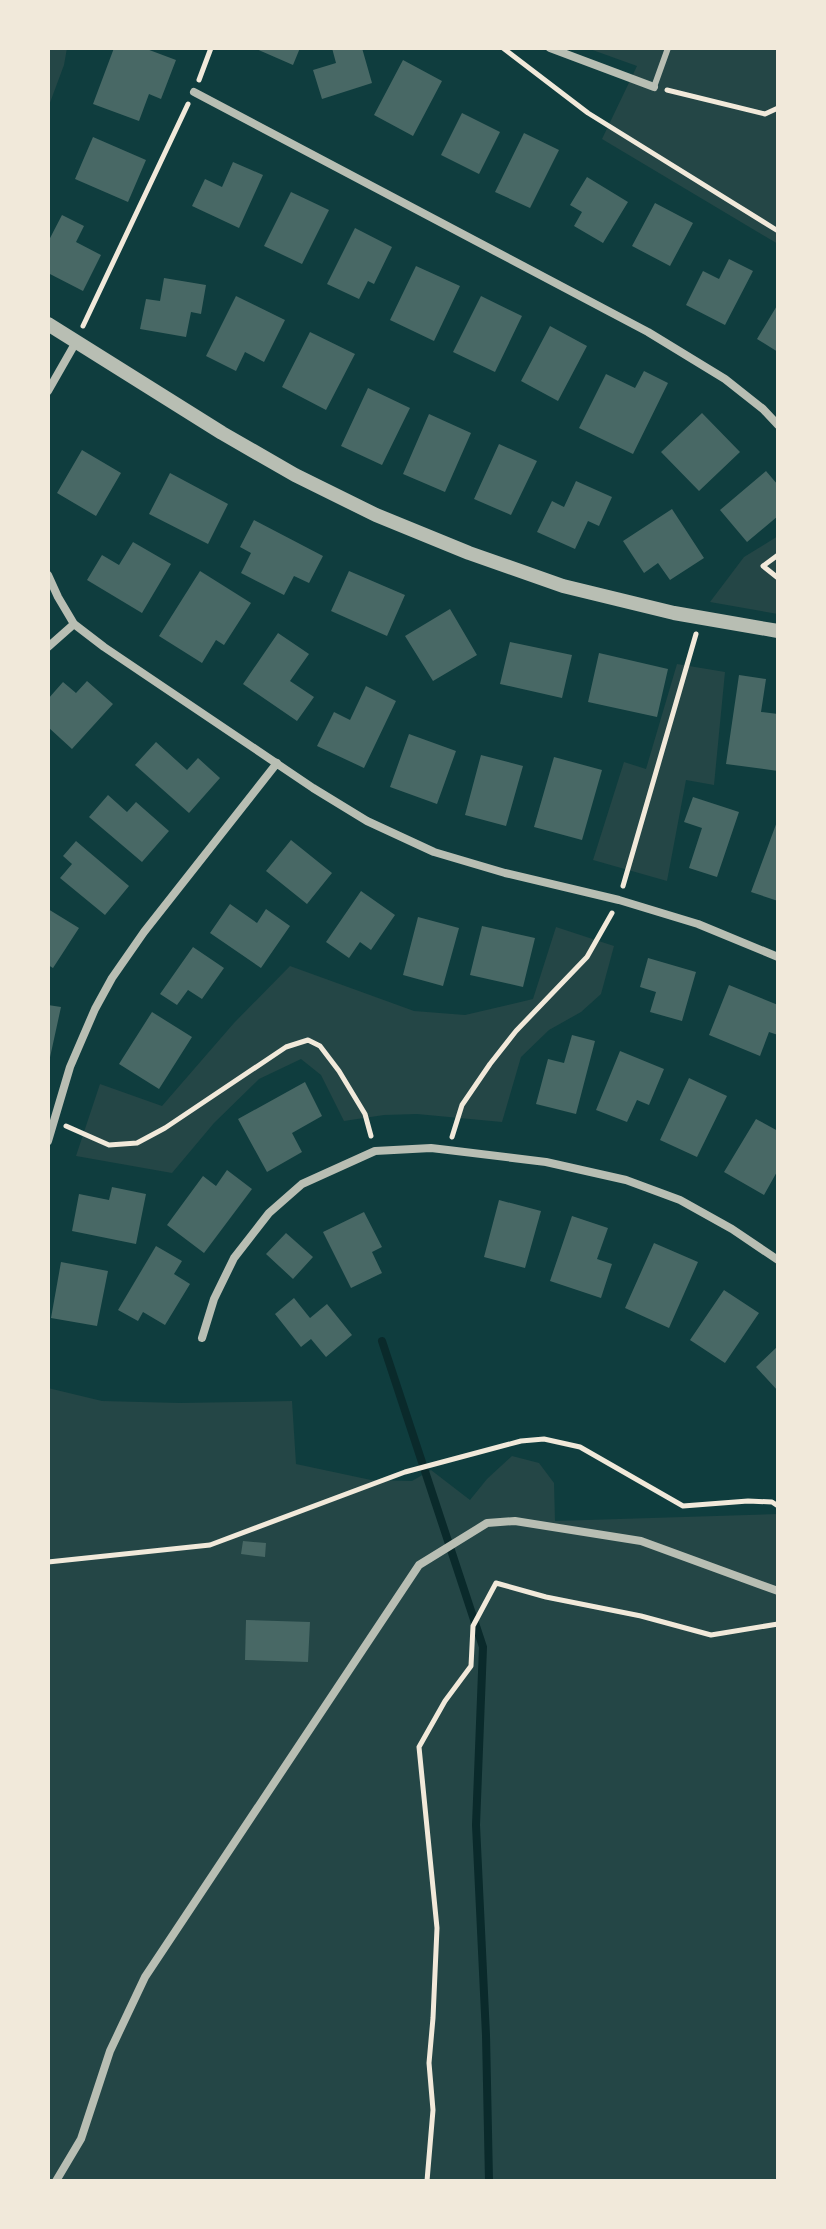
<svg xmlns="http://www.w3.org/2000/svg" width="826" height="2229" font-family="Signika,sans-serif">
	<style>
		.green { fill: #244646 }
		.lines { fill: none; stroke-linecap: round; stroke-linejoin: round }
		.stream { stroke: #0a2a2b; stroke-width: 8 }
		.building { fill: #486865 }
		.path { stroke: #f1e9da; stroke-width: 5 }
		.service { stroke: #b8beb3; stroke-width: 6 }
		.minor { stroke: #b8beb3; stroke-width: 8 }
		.tertiary { stroke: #b8beb3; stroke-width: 14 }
	</style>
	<rect width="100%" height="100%" fill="#0f3d3e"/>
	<path class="green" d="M48 48H67L64 65 48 108Z
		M587 48H778V244L602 139 637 66Z
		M778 536V614L710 602 744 557Z
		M677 664 725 672 714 785 686 780 667 881 593 860 624 762 646 769Z
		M556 927 614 946 601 994 581 1012 549 1030 521 1057 502 1122 417 1114 384 1115 344 1121 321 1075 301 1059 259 1079 214 1123 172 1173 76 1156 100 1084 162 1106 234 1023 290 966 414 1011 465 1015 533 999Z
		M48 1388 102 1401 180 1403 292 1401 296 1464 371 1480 412 1481 431 1470 470 1500 487 1479 512 1456 539 1463 554 1483 555 1521 778 1514V2181H48Z"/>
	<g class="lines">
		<path class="stream" d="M382 1341 483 1647 476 1825 486 2035 489 2181"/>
	</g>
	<path class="building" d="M114 48H144L176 60 161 99 149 94 139 121 93 104Z
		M254 48H300L293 65Z
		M332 48H362L372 83 322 99 313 70 336 63Z
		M403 60 442 81 413 136 374 115Z
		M462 113 500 132 479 174 441 155Z
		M524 133 559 150 530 208 495 192Z
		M93 137 146 160 128 202 75 179Z
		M233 162 263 175 239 228 192 206 205 179 222 187Z
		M587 177 628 202 603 243 574 226 582 212 570 205Z
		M291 192 329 210 302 264 264 246Z
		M655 203 693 223 670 266 632 246Z
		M62 215 84 226 76 242 101 255 83 291 48 273V242Z
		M355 228 392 247 374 284 368 281 359 299 327 284Z
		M729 259 753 271 725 325 686 305 703 271 719 279Z
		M416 266 460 286 434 341 390 320Z
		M164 278 206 285 201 314 191 312 186 337 140 329 146 299 160 301Z
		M236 296 285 320 264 362 245 352 236 371 206 356Z
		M481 296 522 316 495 372 453 352Z
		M778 304V352L757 339Z
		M550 326 587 346 558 401 521 381Z
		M310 332 355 354 326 410 282 387Z
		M644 371 668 383 633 454 579 428 606 374 635 388Z
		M368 388 410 408 382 465 341 446Z
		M702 413 740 452 699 491 661 452Z
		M429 414 471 433 445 492 403 474Z
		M499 444 537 461 511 515 474 499Z
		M82 450 121 473 96 516 57 493Z
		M766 471 778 485V516L747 542 720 510Z
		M170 473 228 504 208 544 149 514Z
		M576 481 612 497 599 526 588 521 575 549 537 532 552 501 564 507Z
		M672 509 704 558 670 580 658 563 644 573 623 541Z
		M254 520 323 556 309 583 294 576 284 595 241 573 251 553 240 547Z
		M133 542 171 564 142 613 87 580 102 555 119 565Z
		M200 571 251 603 224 645 216 640 202 663 159 636Z
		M349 571 405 595 387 636 331 611Z
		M450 609 477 655 433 681 405 636Z
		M278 633 309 654 290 681 314 697 297 721 243 684Z
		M510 642 572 655 562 698 500 684Z
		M599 653 668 669 657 717 588 702Z
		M739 675 766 679 761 712 778 714V771L726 764Z
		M87 681 113 704 72 749 48 727V699L63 682 76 693Z
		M366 686 396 701 364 768 317 746 334 712 350 720Z
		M409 734 456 751 437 804 390 787Z
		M156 742 187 770 198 758 220 778 189 813 135 765Z
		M481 755 523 766 506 826 465 815Z
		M554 757 602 770 582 840 534 827Z
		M108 795 127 812 136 802 169 831 142 862 89 817Z
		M693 797 739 812 717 877 689 868 702 828 684 822Z
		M778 819V901L751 892Z
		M291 840 332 873 307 904 266 871Z
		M76 841 129 886 105 915 60 878 72 864 63 856Z
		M361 891 395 915 371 950 360 942 349 958 326 942Z
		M230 904 257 923 266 909 290 926 261 968 210 933Z
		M48 909 79 928 53 968 48 965Z
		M418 917 459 928 443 986 403 975Z
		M482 926 535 938 523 987 470 975Z
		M193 947 224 968 202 999 188 990 177 1005 160 994Z
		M648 958 696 972 682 1021 650 1012 656 992 640 987Z
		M729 985 778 1005V1035L769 1032 760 1056 709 1035Z
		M48 1005 61 1007 49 1062H48Z
		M152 1012 192 1037 159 1089 119 1064Z
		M572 1035 595 1041 576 1114 536 1104 548 1059 564 1063Z
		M620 1051 664 1069 649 1105 637 1100 627 1122 596 1110Z
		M689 1078 727 1096 697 1157 660 1140Z
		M305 1082 322 1116 292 1133 302 1152 267 1172 238 1119Z
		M756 1119 778 1131V1170L764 1195 724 1172Z
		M227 1170 252 1189 204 1253 167 1225 203 1176 216 1186Z
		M112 1187 146 1194 136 1244 72 1231 79 1194 109 1200Z
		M499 1200 541 1211 525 1268 484 1257Z
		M364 1212 382 1247 372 1252 382 1273 351 1288 323 1232Z
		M572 1216 608 1228 597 1259 612 1264 601 1298 550 1281Z
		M286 1233 313 1257 293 1279 266 1254Z
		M654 1243 698 1262 669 1328 625 1308Z
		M156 1246 182 1261 174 1274 190 1284 165 1325 143 1312 138 1321 118 1310Z
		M61 1262 108 1271 97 1326 51 1318Z
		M724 1290 759 1313 725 1363 690 1340Z
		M294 1298 310 1318 327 1304 352 1335 326 1357 311 1339 301 1347 275 1314Z
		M778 1346V1391L756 1367Z
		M243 1541 266 1543 265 1557 241 1554Z
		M246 1620 310 1622 308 1662 245 1660Z"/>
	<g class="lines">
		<path class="path" d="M503 48 588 113 778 231
			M199 80 211 48
			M667 90 765 114 778 108
			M83 326 188 104
			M778 555 763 566 778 578
			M623 886 696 634
			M66 1126 109 1145 137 1143 165 1128 286 1047 308 1040 320 1046 339 1071 365 1114 371 1136
			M452 1137 462 1105 490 1064 516 1031 587 957 612 913
			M48 1562 210 1545 405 1472 521 1441 544 1439 580 1447 683 1506 748 1501 772 1502 778 1506
			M427 2181 433 2110 429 2063 433 2018 437 1928 419 1747 445 1701 471 1666 473 1626 496 1583 546 1597 641 1616 711 1635 778 1624"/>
		<path class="service" d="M654 87 668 48"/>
		<path class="minor" d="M550 48 654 87
			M194 92 648 332 725 379 763 409 778 425
			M48 391 76 342
			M48 575 58 597 74 624 104 647 313 788 367 821 434 852 505 873 619 900 698 924 778 957
			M48 647 74 624
			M48 1141 70 1067 95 1009 112 978 144 932 277 763
			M202 1338 214 1299 234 1258 269 1213 302 1184 375 1151 431 1148 448 1150 546 1162 626 1180 680 1200 732 1229 778 1260
			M56 2181 81 2139 110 2051 145 1977 419 1565 487 1523 515 1521 641 1541 778 1591"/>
		<path class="tertiary" d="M48 324 222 433 295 475 376 515 469 553 563 586 674 613 778 631"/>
	</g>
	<rect width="826" height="2229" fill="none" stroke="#f1e9da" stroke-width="100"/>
</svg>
